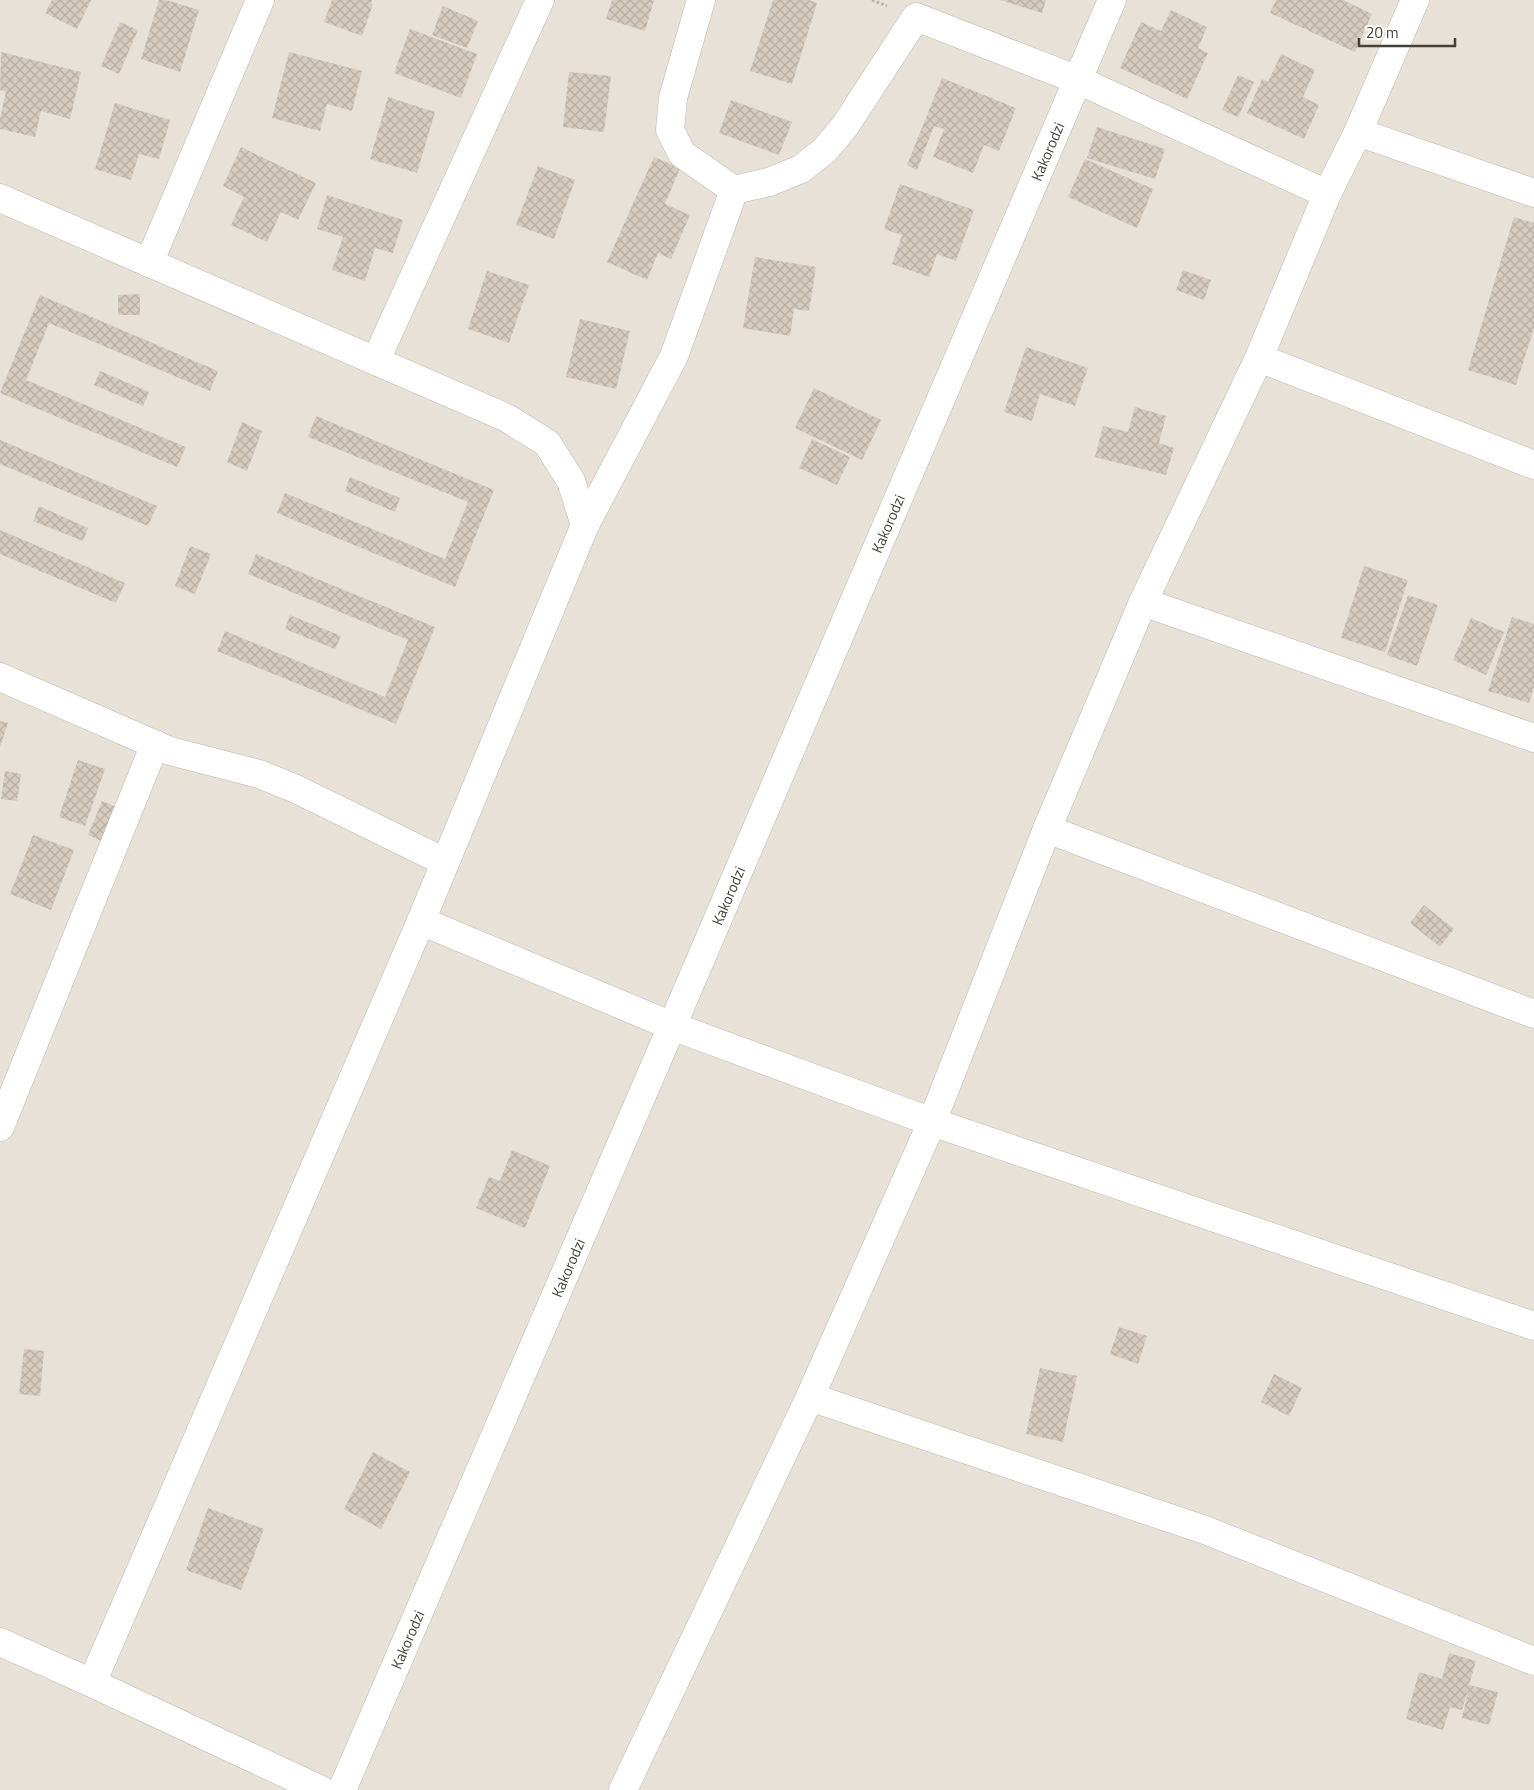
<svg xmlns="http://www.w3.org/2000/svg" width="1534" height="1790" font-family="'Titillium Web',sans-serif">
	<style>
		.residential { fill: #e8e1d8 }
		.building { fill: url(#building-cross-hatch) }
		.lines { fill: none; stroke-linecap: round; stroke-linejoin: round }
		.minor-casing { stroke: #bfb7ac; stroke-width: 29 }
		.path { stroke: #c0b19e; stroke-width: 3; stroke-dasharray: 2.5 2.5; stroke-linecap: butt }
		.minor { stroke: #fff; stroke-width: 28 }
		.labels { text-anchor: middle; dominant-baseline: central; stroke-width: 4; stroke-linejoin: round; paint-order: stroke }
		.street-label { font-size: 15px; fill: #474038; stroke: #fff }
	</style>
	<defs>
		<pattern id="building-cross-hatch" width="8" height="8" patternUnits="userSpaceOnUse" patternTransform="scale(1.25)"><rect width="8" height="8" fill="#d5cbbf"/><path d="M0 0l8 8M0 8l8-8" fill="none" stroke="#b8afa5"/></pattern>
	</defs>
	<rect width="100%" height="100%" fill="#f4f0ea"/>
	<path class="residential" d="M0 0H1534V1790H0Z"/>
	<path class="building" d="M52 0H91L77 29 45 13Z
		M159 0H166L199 10 180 72 141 59Z
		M332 0H372L371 3 373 4 362 36 324 22Z
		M612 0H654L645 31 606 19Z
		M773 0H809L817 3 792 84 750 71Z
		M1000 0H1046L1042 13Z
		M1276 0H1343L1372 14 1355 52 1270 13Z
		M443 6 478 21 467 48 432 35Z
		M1171 10 1207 27 1198 48 1208 53 1187 99 1120 68 1141 22 1161 31Z
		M120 22 138 30 119 74 101 66Z
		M410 29 477 54 461 98 394 73Z
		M1 52 81 72 70 119 41 111 35 137 0 129V119L6 92 0 90Z
		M289 52 362 71 352 111 327 104 320 131 272 118Z
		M1281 54 1315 70 1303 97 1319 105 1304 139 1247 113 1262 79 1268 82Z
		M569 72 611 76 604 132 563 127Z
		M1238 75 1254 82 1238 117 1222 110Z
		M942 78 1016 108 999 151 984 145 973 173 933 157 944 129 934 126 917 170 907 165Z
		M388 97 435 112 417 173 370 159Z
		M731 100 792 122 779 155 719 133Z
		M115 103 170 120 159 159 139 154 131 180 95 169Z
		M1097 127 1165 149 1155 179 1087 158Z
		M241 147 316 183 298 220 281 212 267 242 231 225 244 197 223 186Z
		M654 157 680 168 665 204 690 215 671 259 658 253 647 280 607 262Z
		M1085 159 1153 189 1137 228 1068 197Z
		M538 166 575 180 554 239 516 225Z
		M900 184 974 210 956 261 937 254 929 277 892 264 902 235 884 229Z
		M327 195 403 220 393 253 375 248 365 281 332 270 343 237 317 229Z
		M1514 217 1534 223V328L1516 385 1468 370Z
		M755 257 816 267 809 311 794 309 790 336 743 328Z
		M1183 270 1211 280 1204 300 1176 290Z
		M487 271 529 285 509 343 468 329Z
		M140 294V315H118V295Z
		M40 295 218 371 210 391 49 323 26 380 186 447 177 467 0 393Z
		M580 319 630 331 616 389 566 377Z
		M1026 347 1088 368 1075 406 1040 394 1032 421 1004 412Z
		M100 371 149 392 143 406 94 385Z
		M814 388 881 420 862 460 795 428Z
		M1135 407 1166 416 1159 443 1174 448 1166 475 1095 457 1103 426 1128 432Z
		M316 416 494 490 455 587 277 513 285 493 445 559 468 502 308 437Z
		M242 422 262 431 247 471 227 462Z
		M812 439 850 457 837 485 799 468Z
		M0 440 157 506 148 526 0 464Z
		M350 477 400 498 395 512 345 491Z
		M39 506 88 528 83 541 33 521Z
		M0 530 125 583 116 603 0 554Z
		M190 546 211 554 195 594 175 586Z
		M256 554 435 627 396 724 217 651 225 631 385 697 408 640 248 574Z
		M1364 566 1408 580 1385 652 1341 638Z
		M1408 595 1438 605 1417 666 1387 655Z
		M290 615 341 636 335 649 285 629Z
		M1512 617 1534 624V687L1529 703 1488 691Z
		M1471 618 1504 632 1486 675 1453 660Z
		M0 721 8 723 0 747Z
		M78 760 105 769 85 826 59 817Z
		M5 771 21 774 17 801 1 799Z
		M102 801 126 811 111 845 88 835Z
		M33 835 74 850 51 910 10 894Z
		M1424 905 1454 929 1440 947 1410 923Z
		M512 1150 550 1166 525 1228 476 1208 489 1177 500 1181Z
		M1119 1327 1147 1336 1138 1364 1110 1354Z
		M24 1349 44 1351 40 1396 19 1394Z
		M1040 1368 1077 1376 1063 1442 1026 1434Z
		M1274 1374 1302 1388 1289 1416 1261 1402Z
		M373 1452 410 1472 381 1529 344 1509Z
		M208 1508 264 1529 241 1590 186 1570Z
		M1449 1653 1476 1661 1469 1685 1498 1692 1489 1725 1462 1718 1469 1687 1462 1710 1450 1707 1443 1730 1406 1719 1419 1672 1442 1679Z"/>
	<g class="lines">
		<g class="minor-casing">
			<g id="minor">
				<path d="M701 0 673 98 670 130 682 154 734 190"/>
				<path d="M1358 132 1534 193"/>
				<path d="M0 198 507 418 547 443 571 481 585 525 421 921 92 1683 321 1790"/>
				<path d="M149 263 260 0"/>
				<path d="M1259 358 1534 465"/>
				<path d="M376 360 540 0"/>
				<path d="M585 525 674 356 734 190 769 182 801 169 825 150 845 126 916 17 1078 80 1327 194"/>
				<path d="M1143 602 1534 738"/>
				<path d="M0 677 170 751 259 774 296 789 445 862"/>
				<path d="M1047 829 1534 1014"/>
				<path d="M421 921 672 1026 932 1122 1534 1326"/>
				<path d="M0 1127 155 744"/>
				<path d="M810 1397 1205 1530 1534 1661"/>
				<path d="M0 1642 92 1683"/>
				<path id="s1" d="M342 1790 672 1026 1112 0"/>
				<path d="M623 1790 810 1397 932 1122 1047 829 1143 602 1259 358 1327 194 1358 132 1415 0"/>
			</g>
		</g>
		<path class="path" d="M872 0 887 6"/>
		<use href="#minor" class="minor"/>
	</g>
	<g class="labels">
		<g class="street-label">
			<text stroke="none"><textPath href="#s1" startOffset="1784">Kakorodzi</textPath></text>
			<text stroke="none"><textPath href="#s1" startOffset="1379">Kakorodzi</textPath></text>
			<text stroke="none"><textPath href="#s1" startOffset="974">Kakorodzi</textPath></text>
			<text stroke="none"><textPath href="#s1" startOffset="569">Kakorodzi</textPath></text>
			<text stroke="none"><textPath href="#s1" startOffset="164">Kakorodzi</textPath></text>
		</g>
	</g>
	<path d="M1359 38v8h96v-8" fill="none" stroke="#474038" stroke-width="2.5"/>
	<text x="1366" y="38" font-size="15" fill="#474038" stroke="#ffffff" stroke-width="4" paint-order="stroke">20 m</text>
</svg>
